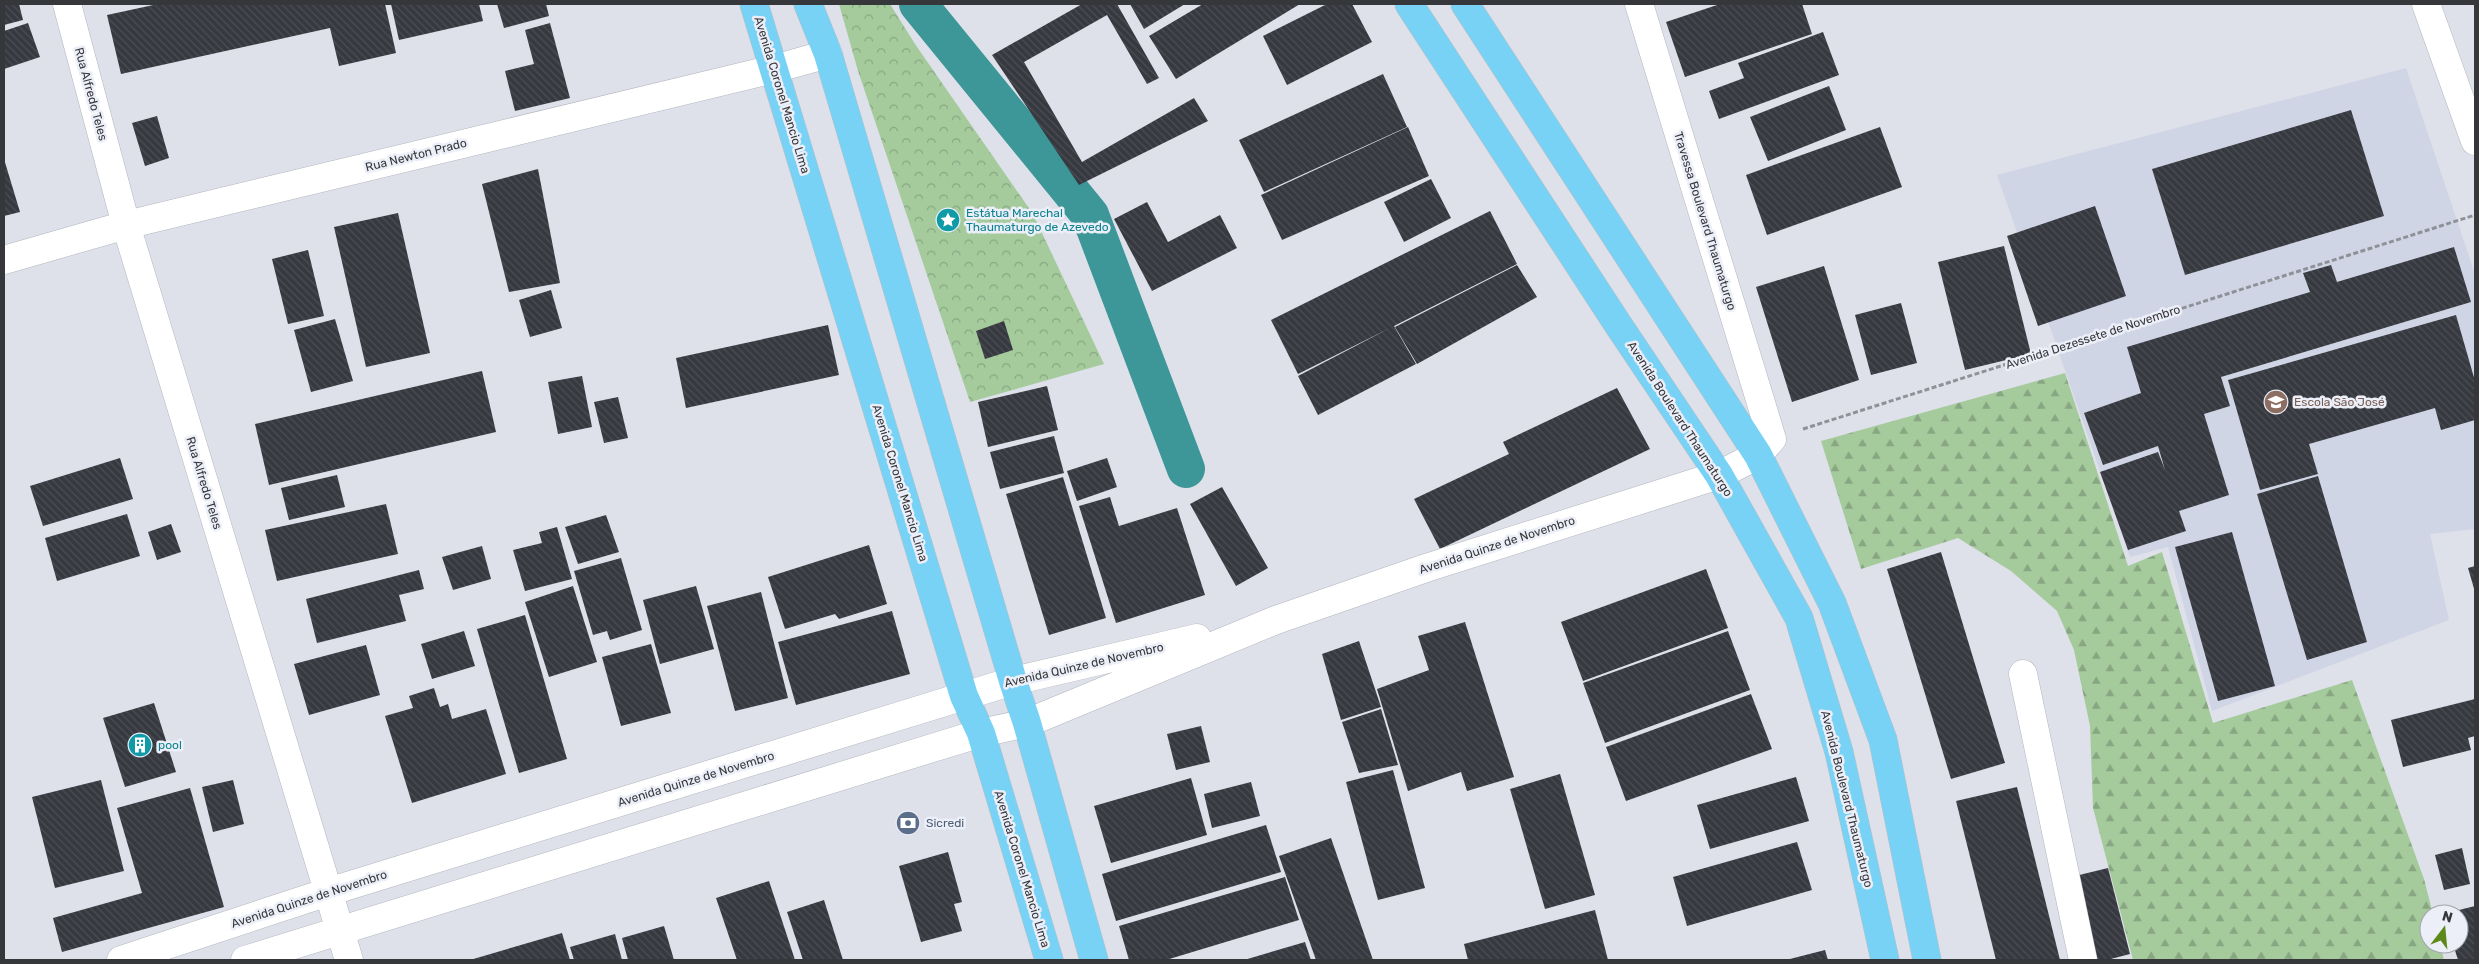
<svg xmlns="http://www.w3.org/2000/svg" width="2479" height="964" font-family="Rubik,sans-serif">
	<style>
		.built { fill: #d0d5e5 }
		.forest { fill: url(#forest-firs) }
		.park { fill: url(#park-crowns) }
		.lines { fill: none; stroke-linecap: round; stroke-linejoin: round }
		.canal { stroke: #3d9697; stroke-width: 38 }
		.building { fill: url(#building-back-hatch) }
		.minor-casing { stroke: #b3b6bf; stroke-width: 29 }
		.major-casing { stroke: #bfbfc0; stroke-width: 29 }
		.path { stroke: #8f9198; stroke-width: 3; stroke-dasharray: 5 2.5; stroke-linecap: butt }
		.minor { stroke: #fff; stroke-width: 28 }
		.major { stroke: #77d2f6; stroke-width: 28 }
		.labels { text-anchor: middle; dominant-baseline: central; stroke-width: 5; stroke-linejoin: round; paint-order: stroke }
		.street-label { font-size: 12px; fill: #36373b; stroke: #eceff8 }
		.culture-label { font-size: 12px; fill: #0d838f; stroke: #eceff8; text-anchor: start }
		.education-label { font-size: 12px; fill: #785e54; stroke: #eceff8; text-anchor: start }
		.service-label { font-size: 12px; fill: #4e5e75; stroke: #eceff8; text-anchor: start }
	</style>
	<defs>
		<pattern id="forest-firs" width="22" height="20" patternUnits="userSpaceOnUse" patternTransform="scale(1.25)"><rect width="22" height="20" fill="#a5cb9d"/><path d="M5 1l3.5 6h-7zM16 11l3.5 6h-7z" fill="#87a681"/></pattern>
		<pattern id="park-crowns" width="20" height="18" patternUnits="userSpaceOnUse" patternTransform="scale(1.25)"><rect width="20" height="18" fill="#a5cb9d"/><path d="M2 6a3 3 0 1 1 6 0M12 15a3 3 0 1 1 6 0" fill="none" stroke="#87a681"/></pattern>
		<pattern id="building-back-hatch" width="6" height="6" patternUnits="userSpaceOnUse" patternTransform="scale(1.25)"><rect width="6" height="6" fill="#373940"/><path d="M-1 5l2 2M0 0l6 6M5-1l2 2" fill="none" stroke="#4c4e54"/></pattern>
	</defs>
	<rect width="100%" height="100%" fill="#dee1ea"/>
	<path class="built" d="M2406 68 2475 274V529L2430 534 2449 620 2212 711 2168 547 2130 557 1997 175Z"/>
	<path class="forest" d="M2065 373 2128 566 2162 552 2213 723 2352 680 2424 879 2433 914H2429V944H2440L2444 960H2133L2093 808 2090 726 2074 650 2057 611 2011 571 1958 538 1861 569 1821 441Z"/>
	<path class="park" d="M839 4H890L915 44 1033 214 1104 364 970 402 858 71Z"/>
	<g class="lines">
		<path class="canal" d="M918 4 1090 215 1186 469"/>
	</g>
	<path class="building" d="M4 4H19L23 20 4 25Z
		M158 4H385L396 53 339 66 330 28 121 74 107 15Z
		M391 4H479L483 21 399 40Z
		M497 4H546L549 16 504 28Z
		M1082 4H1117L1159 78 1147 84 1107 15 1024 62 1082 162 1194 98 1208 121 1079 185 992 55Z
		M1130 4H1185L1144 29Z
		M1203 4H1300L1176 79 1149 36Z
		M1327 4H1352L1372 42 1287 85 1263 36Z
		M1720 4H1802L1812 34 1685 77 1666 22Z
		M28 23 40 57 4 69V31Z
		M550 23 570 98 515 111 505 71 534 64 525 30Z
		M1823 32 1839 75 1719 119 1709 91 1744 78 1738 63Z
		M1383 74 1407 127 1264 192 1239 140Z
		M1829 86 1846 130 1768 161 1750 117Z
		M2351 110 2384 216 2185 275 2152 169Z
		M157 116 169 158 145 166 132 123Z
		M1408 127 1429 176 1282 240 1261 195Z
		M1880 127 1902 187 1767 235 1746 175Z
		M4 159 20 212 4 216Z
		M538 169 560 283 509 292 482 184Z
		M1431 179 1451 218 1404 242 1384 202Z
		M1147 202 1168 242 1220 215 1237 248 1152 291 1114 219Z
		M2095 206 2126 296 2038 326 2007 236Z
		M1490 211 1517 264 1394 326 1416 364 1318 415 1298 376 1390 328 1298 374 1271 320Z
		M398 213 430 353 366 367 334 227Z
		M2004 246 2031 354 1965 370 1938 262Z
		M2454 247 2471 302 2221 377 2230 406 2204 414 2229 495 2179 511 2186 531 2128 550 2100 472 2158 452 2165 470 2158 446 2103 465 2084 413 2141 393 2127 347 2310 292 2303 273 2331 265 2337 282Z
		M308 250 324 316 288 324 272 259Z
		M1517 265 1537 297 1417 364 1395 327Z
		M1824 266 1859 380 1792 402 1756 287Z
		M551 290 562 328 530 337 519 300Z
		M1901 303 1917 363 1871 375 1855 315Z
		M2456 315 2475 381V420L2441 430 2435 408 2309 444 2318 474 2260 490 2228 380Z
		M335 319 353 381 311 392 294 330Z
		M1004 321 1013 350 985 359 976 331Z
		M828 325 839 375 686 408 676 358Z
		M482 371 496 432 269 485 255 424Z
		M582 376 592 427 558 434 548 382Z
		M1047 386 1058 430 988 447 978 402Z
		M1617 388 1650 449 1440 549 1414 499 1509 454 1503 442Z
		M618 397 628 438 604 443 594 402Z
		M1054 436 1064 473 1000 489 990 452Z
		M120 458 133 499 43 526 30 486Z
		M1107 458 1117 487 1077 501 1067 471Z
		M337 475 345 507 289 520 281 488Z
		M2318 476 2367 642 2307 660 2257 494Z
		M1063 477 1106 618 1049 635 1006 494Z
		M1222 487 1268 568 1236 586 1190 504Z
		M1110 497 1119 526 1177 508 1205 595 1116 623 1079 506Z
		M386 504 398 554 277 581 265 530Z
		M127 514 140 556 57 581 45 538Z
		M606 515 619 552 578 564 565 527Z
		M171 524 181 552 157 560 148 532Z
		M557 527 572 579 525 591 513 550 542 543 539 532Z
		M2232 532 2275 686 2218 701 2175 547Z
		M869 545 887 604 839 619 835 614 785 629 768 577Z
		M482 546 491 579 453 590 442 557Z
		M1941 552 2005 763 1951 779 1887 569Z
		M621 558 642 630 610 640 607 631 593 635 574 571Z
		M2475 566V592L2468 568Z
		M1706 569 1728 628 1583 681 1561 622Z
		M419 570 424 589 399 595 406 621 317 643 306 599Z
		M573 586 597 662 549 677 525 602Z
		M696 586 714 649 660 664 643 600Z
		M761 592 788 698 735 711 707 606Z
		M892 611 910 674 796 705 778 642Z
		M525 615 567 759 519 773 477 629Z
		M1465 622 1514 777 1467 791 1461 772 1408 791 1377 689 1429 670 1418 636Z
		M464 631 475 666 432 679 421 644Z
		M1728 631 1750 690 1605 743 1583 683Z
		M1359 641 1381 707 1341 720 1322 654Z
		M651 644 671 713 621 726 602 657Z
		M366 645 380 695 309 715 294 664Z
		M434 688 440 707 448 704 452 719 486 709 506 774 412 803 385 716 413 708 409 696Z
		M1751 694 1772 749 1626 801 1606 747Z
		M2475 699V736L2468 738 2471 750 2403 767 2391 720Z
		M154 703 176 772 125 787 103 718Z
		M1381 709 1398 765 1359 773 1342 722Z
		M1201 726 1210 762 1176 770 1167 734Z
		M1393 770 1425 888 1378 900 1346 782Z
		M1560 774 1595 895 1545 909 1510 789Z
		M1796 777 1809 821 1710 849 1697 805Z
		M1191 778 1207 835 1111 863 1094 806Z
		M101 780 124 871 55 888 32 797Z
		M233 780 244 824 213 832 202 787Z
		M1251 782 1260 816 1212 828 1204 794Z
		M2017 787 2060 960H1996L1956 801Z
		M190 788 224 907 62 952 53 918 142 893 117 808Z
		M1266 825 1281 872 1116 921 1102 874Z
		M1331 838 1373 960H1316L1279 856Z
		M1797 842 1812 890 1687 926 1673 877Z
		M2462 848 2470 884 2444 890 2435 855Z
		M948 852 962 902 954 904 962 931 921 942 899 866Z
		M2108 868 2130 954 2107 960H2089L2067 878Z
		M1285 877 1299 920 1166 960H1129L1119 926Z
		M769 881 795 960H737L716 898Z
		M824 900 843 960H803L787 912Z
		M2475 906V960H2458L2453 944H2459V914L2447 913Z
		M1595 910 1608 960H1468L1464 944Z
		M664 926 674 960H628L622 938Z
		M562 933 570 960H470Z
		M615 934 622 960H574L570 947Z
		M1305 942 1311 960H1244Z
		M1825 950 1828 960H1786Z"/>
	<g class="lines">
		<g class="minor-casing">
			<path id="minor" d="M67 4 126 225 349 960
				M2426 4 2475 141
				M4 260 126 225 774 69 828 54
				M2023 674 2083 960
				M121 960 328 892 1013 681 1197 638
				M245 960 981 733 1027 723 1276 620 1426 568 1719 475 1758 455 1772 439 1639 4"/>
		</g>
		<g class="major-casing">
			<path id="major" d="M754 4 964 696 981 733 1049 960
				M808 4 828 54 1013 681 1027 723 1094 960
				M1409 4 1619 326 1719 475 1799 618 1839 752 1885 960
				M1465 4 1758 455 1832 603 1883 740 1927 960"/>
		</g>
		<path class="path" d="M1803 429 2475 215"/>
		<use href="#minor" class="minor"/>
		<use href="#major" class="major"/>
	</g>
	<defs>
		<g id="sight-disc" transform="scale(1.25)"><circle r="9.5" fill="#0f9aa8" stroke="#eceff8"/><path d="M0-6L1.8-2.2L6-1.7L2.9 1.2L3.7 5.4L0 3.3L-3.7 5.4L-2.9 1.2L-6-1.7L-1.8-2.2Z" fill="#fff"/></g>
		<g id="school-disc" transform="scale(1.25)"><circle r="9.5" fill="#8d6e63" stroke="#eceff8"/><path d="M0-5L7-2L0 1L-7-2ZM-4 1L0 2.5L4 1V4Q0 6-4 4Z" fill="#fff"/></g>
		<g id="building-disc" transform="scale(1.25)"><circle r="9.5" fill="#0f9aa8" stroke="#eceff8"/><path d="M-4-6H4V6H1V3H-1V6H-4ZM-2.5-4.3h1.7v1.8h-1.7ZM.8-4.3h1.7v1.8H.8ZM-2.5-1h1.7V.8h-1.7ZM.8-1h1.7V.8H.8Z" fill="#fff"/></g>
		<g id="bank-disc" transform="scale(1.25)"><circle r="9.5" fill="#5c6f8a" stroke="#eceff8"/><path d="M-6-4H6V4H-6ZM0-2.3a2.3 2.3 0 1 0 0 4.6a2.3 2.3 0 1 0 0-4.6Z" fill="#fff"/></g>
	</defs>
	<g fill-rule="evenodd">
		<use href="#sight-disc" x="948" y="220"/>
		<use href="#school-disc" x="2276" y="402"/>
		<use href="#building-disc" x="140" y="745"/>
		<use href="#bank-disc" x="908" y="823"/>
	</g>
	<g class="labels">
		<g class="street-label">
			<text transform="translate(91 94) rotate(75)">Rua Alfredo Teles</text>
			<text transform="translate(782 95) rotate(73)">Avenida Coronel Mancio Lima</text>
			<text transform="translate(416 155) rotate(-14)">Rua Newton Prado</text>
			<text transform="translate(1705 221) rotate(73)">Travessa Boulevard Thaumaturgo</text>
			<text transform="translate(2093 337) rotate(-18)">Avenida Dezessete de Novembro</text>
			<text transform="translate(1680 419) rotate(57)">Avenida Boulevard Thaumaturgo</text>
			<text transform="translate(204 483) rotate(73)">Rua Alfredo Teles</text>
			<text transform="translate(900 483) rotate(73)">Avenida Coronel Mancio Lima</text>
			<text transform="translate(1497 545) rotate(-18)">Avenida Quinze de Novembro</text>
			<text transform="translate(1084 665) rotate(-13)">Avenida Quinze de Novembro</text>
			<text transform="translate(696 779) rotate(-17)">Avenida Quinze de Novembro</text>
			<text transform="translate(1847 799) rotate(76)">Avenida Boulevard Thaumaturgo</text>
			<text transform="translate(1022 869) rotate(73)">Avenida Coronel Mancio Lima</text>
			<text transform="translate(309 899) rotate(-18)">Avenida Quinze de Novembro</text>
		</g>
		<g class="culture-label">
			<text x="966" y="213">Estátua Marechal<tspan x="966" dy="14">Thaumaturgo de Azevedo</tspan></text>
			<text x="158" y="745">pool</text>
		</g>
		<g class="education-label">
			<text x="2294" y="402">Escola São José</text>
		</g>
		<g class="service-label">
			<text x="926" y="823">Sicredi</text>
		</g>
	</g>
	<rect width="2479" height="964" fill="none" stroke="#36373b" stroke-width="10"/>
	<g transform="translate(2444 929) rotate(16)"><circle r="24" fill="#eceff8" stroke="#a3a5ac"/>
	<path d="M0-4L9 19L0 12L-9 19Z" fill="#5c8919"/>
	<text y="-8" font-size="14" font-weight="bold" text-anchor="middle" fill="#36373b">N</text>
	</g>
</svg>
